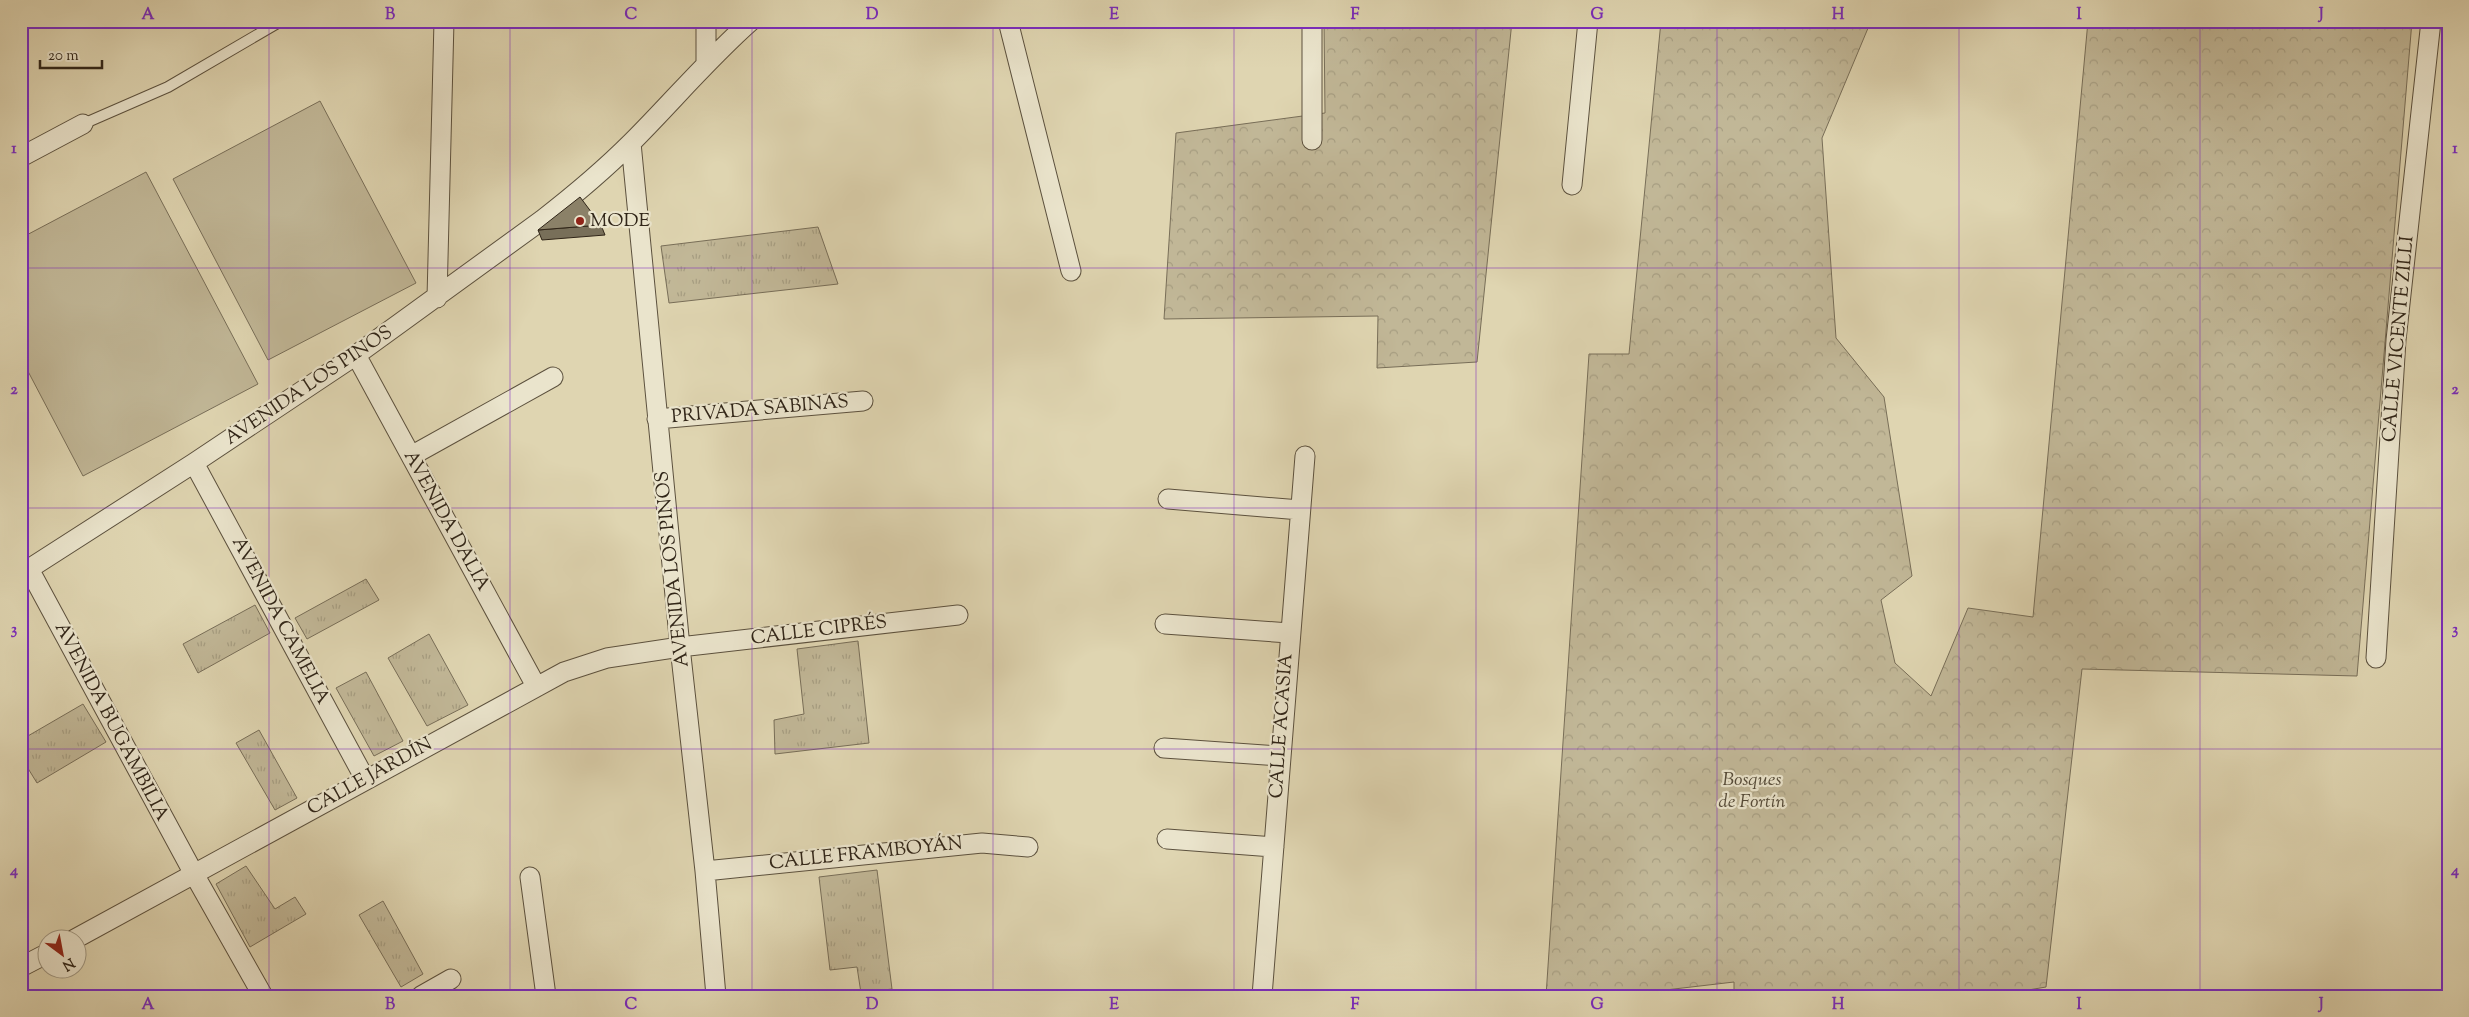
<svg xmlns="http://www.w3.org/2000/svg" width="2469" height="1017" font-family="'Sorts Mill Goudy',serif">
	<style>
		.grass { fill: url(#grass-tufts); stroke: #786e58 }
		.forest { fill: url(#forest-crowns); stroke: #786e58 }
		.garden { fill: #c1b797; stroke: #786e58 }
		.lines { fill: none; stroke-linecap: round; stroke-linejoin: round }
		.lane-casing { stroke: #5c513e; stroke-width: 12 }
		.street-casing { stroke: #5c513e; stroke-width: 21 }
		.lane { stroke: #eae4cc; stroke-width: 10 }
		.street { stroke: #eae4cc; stroke-width: 19 }
		.wall { fill: #786f59; stroke: #302518 }
		.building { fill: #8b8168; stroke: #302518 }
		.grid { fill: none; stroke: #7b2cbf; stroke-width: 1; stroke-opacity: 0.55 }
		.poi-dot { fill: #8f2418; stroke: #eae4cc; stroke-width: 2 }
		.labels { text-anchor: middle; dominant-baseline: central; stroke-width: 4.5; stroke-linejoin: round; paint-order: stroke }
		.poi-label { font-size: 19px; fill: #302518; stroke: #eae4cc; text-anchor: start }
		.street-label { font-size: 19px; fill: #302518; stroke: #eae4cc }
		.park-label { font-size: 19px; font-style: italic; fill: #544a38; stroke: #eae4cc }
		.neatline { fill: none; stroke: #7b2cbf; stroke-width: 2 }
		.grid-label { font-size: 16px; text-anchor: middle; font-weight: bold; fill: #7b2cbf }
	</style>
	<defs>
		<pattern id="grass-tufts" width="24" height="20" patternUnits="userSpaceOnUse" patternTransform="scale(1.25)"><rect width="24" height="20" fill="#c1b797"/><path d="M3 7l-1-3M5 7V3M7 7l1-3M15 17l-1-3M17 17v-4M19 17l1-3" fill="none" stroke="#a69d81"/></pattern>
		<pattern id="forest-crowns" width="20" height="18" patternUnits="userSpaceOnUse" patternTransform="scale(1.25)"><rect width="20" height="18" fill="#c1b797"/><path d="M2 6a3 3 0 1 1 6 0M12 15a3 3 0 1 1 6 0" fill="none" stroke="#a69d81"/></pattern>
	</defs>
	<rect width="100%" height="100%" fill="#dfd5b1"/>
	<filter id="stains"><feTurbulence type="fractalNoise" baseFrequency=".004" numOctaves="4"/><feColorMatrix values="0 0 0 0 .2 0 0 0 0 .09 0 0 0 0 .02 0 0 0 .5 -.17"/></filter>
	<radialGradient id="worn" r=".72"><stop offset=".6" stop-color="#630" stop-opacity="0"/><stop offset="1" stop-color="#630" stop-opacity=".3"/></radialGradient>
	<path class="grass" d="M818 227 838 284 669 303 661 246Z
		M366 579 379 600 307 639 295 618Z
		M255 605 270 633 198 673 183 644Z
		M429 634 468 705 427 726 388 658Z
		M858 641 869 743 775 754 774 720 804 714 797 649Z
		M366 672 403 741 374 756 336 688Z
		M83 704 106 742 37 783 21 757V740Z
		M259 730 297 798 275 810 236 743Z
		M246 866 275 909 295 897 306 914 250 947 216 884Z
		M877 870 892 989 861 993 857 967 830 970 819 877Z
		M383 901 423 974 401 987 359 915Z"/>
	<path class="forest" d="M1324 21H1512L1477 362 1377 368 1378 316 1164 319 1176 133 1325 113Z
		M1661 21H1871L1822 138 1836 338 1884 397 1912 576 1881 600 1895 663 1931 696 1968 608 2033 617 2088 21H2412L2357 676 2082 669 2046 987 1993 996H1734V982L1614 996H1546L1589 354H1629Z"/>
	<path class="garden" d="M320 101 416 283 268 360 173 179Z
		M146 172 258 384 83 476 21 358V238Z"/>
	<g class="lines">
		<g class="lane-casing">
			<path id="lane" d="M83 124 168 87 281 21"/>
		</g>
		<g class="street-casing">
			<path id="street" d="M706 21V63
				M1008 21 1071 271
				M1312 140V21
				M631 143 680 647 705 871 716 996
				M21 157 83 124
				M1572 185 1588 21
				M437 298 444 21
				M356 355 536 686
				M657 419 863 401
				M411 456 553 377
				M194 463 365 779
				M1168 499 1300 510
				M29 569 194 874 263 996
				M21 574 194 463 356 355 542 220C573 196 604 170 632 142 672 102 708 59 751 21
				M1165 624 1289 633
				M2376 658 2396 340 2431 21
				M1164 748 1280 756
				M1167 839 1274 847
				M705 871 982 843 1028 847
				M530 877 546 996
				M73 940 564 672 607 658 680 647 958 615
				M21 967 48 953
				M421 996 451 979
				M1262 996 1305 456"/>
		</g>
		<use href="#lane" class="lane"/>
		<use href="#street" class="street"/>
	</g>
	<path class="wall" d="M601 225 605 235 542 240 538 230Z"/>
	<path class="building" d="M580 197 601 225 538 230Z"/>
	<path class="grid" d="M269 21V996M510 21V996M752 21V996M993 21V996M1234 21V996M1476 21V996M1717 21V996M1959 21V996M2200 21V996M21 268H2448M21 508H2448M21 749H2448"/>
	<circle class="poi-dot" cx="580" cy="221" r="5"/>
	<g class="labels">
		<g class="poi-label">
			<text x="590" y="221">MODE</text>
		</g>
		<g class="street-label">
			<text transform="translate(2399 339) rotate(-85)">CALLE VICENTE ZILLI</text>
			<text transform="translate(309 386) rotate(-34)">AVENIDA LOS PINOS</text>
			<text transform="translate(760 410) rotate(-5)">PRIVADA SABINAS</text>
			<text transform="translate(446 521) rotate(61)">AVENIDA DALIA</text>
			<text transform="translate(673 569) rotate(-96)">AVENIDA LOS PINOS</text>
			<text transform="translate(280 621) rotate(62)">AVENIDA CAMELIA</text>
			<text transform="translate(819 631) rotate(-7)">CALLE CIPRÉS</text>
			<text transform="translate(111 722) rotate(62)">AVENIDA BUGAMBILIA</text>
			<text transform="translate(1282 726) rotate(-86)">CALLE ACASIA</text>
			<text transform="translate(370 777) rotate(-29)">CALLE JARDÍN</text>
			<text transform="translate(866 854) rotate(-6)">CALLE FRAMBOYÁN</text>
		</g>
		<g class="park-label">
			<text x="1752" y="780">Bosques<tspan x="1752" dy="22">de Fortín</tspan></text>
		</g>
	</g>
	<rect width="2469" height="1017" fill="none" stroke="#dfd5b1" stroke-width="55"/>
	<g transform="translate(62 954) rotate(148)"><circle r="24" fill="#eae4cc" stroke="#a09884"/>
	<path d="M0-4L9 19L0 12L-9 19Z" fill="#8f2418"/>
	<text y="-8" font-size="14" font-weight="bold" text-anchor="middle" fill="#302518">N</text>
	</g>
	<path d="M40 60v8h62v-8" fill="none" stroke="#302518" stroke-width="2.5"/>
	<text x="48" y="60" font-size="15" fill="#302518" stroke="#eae4cc" stroke-width="4" paint-order="stroke">20 m</text>
	<rect x="28" y="28" width="2414" height="962" class="neatline"/>
	<g class="grid-label">
		<text x="148" y="19">A</text>
		<text x="390" y="19">B</text>
		<text x="631" y="19">C</text>
		<text x="872" y="19">D</text>
		<text x="1114" y="19">E</text>
		<text x="1355" y="19">F</text>
		<text x="1597" y="19">G</text>
		<text x="1838" y="19">H</text>
		<text x="2079" y="19">I</text>
		<text x="2321" y="19">J</text>
		<text x="14" y="153">1</text>
		<text x="2455" y="153">1</text>
		<text x="14" y="394">2</text>
		<text x="2455" y="394">2</text>
		<text x="14" y="634">3</text>
		<text x="2455" y="634">3</text>
		<text x="14" y="875">4</text>
		<text x="2455" y="875">4</text>
		<text x="148" y="1009">A</text>
		<text x="390" y="1009">B</text>
		<text x="631" y="1009">C</text>
		<text x="872" y="1009">D</text>
		<text x="1114" y="1009">E</text>
		<text x="1355" y="1009">F</text>
		<text x="1597" y="1009">G</text>
		<text x="1838" y="1009">H</text>
		<text x="2079" y="1009">I</text>
		<text x="2321" y="1009">J</text>
	</g>
	<rect width="100%" height="100%" filter="url(#stains)"/>
	<rect width="100%" height="100%" fill="url(#worn)"/>
</svg>
